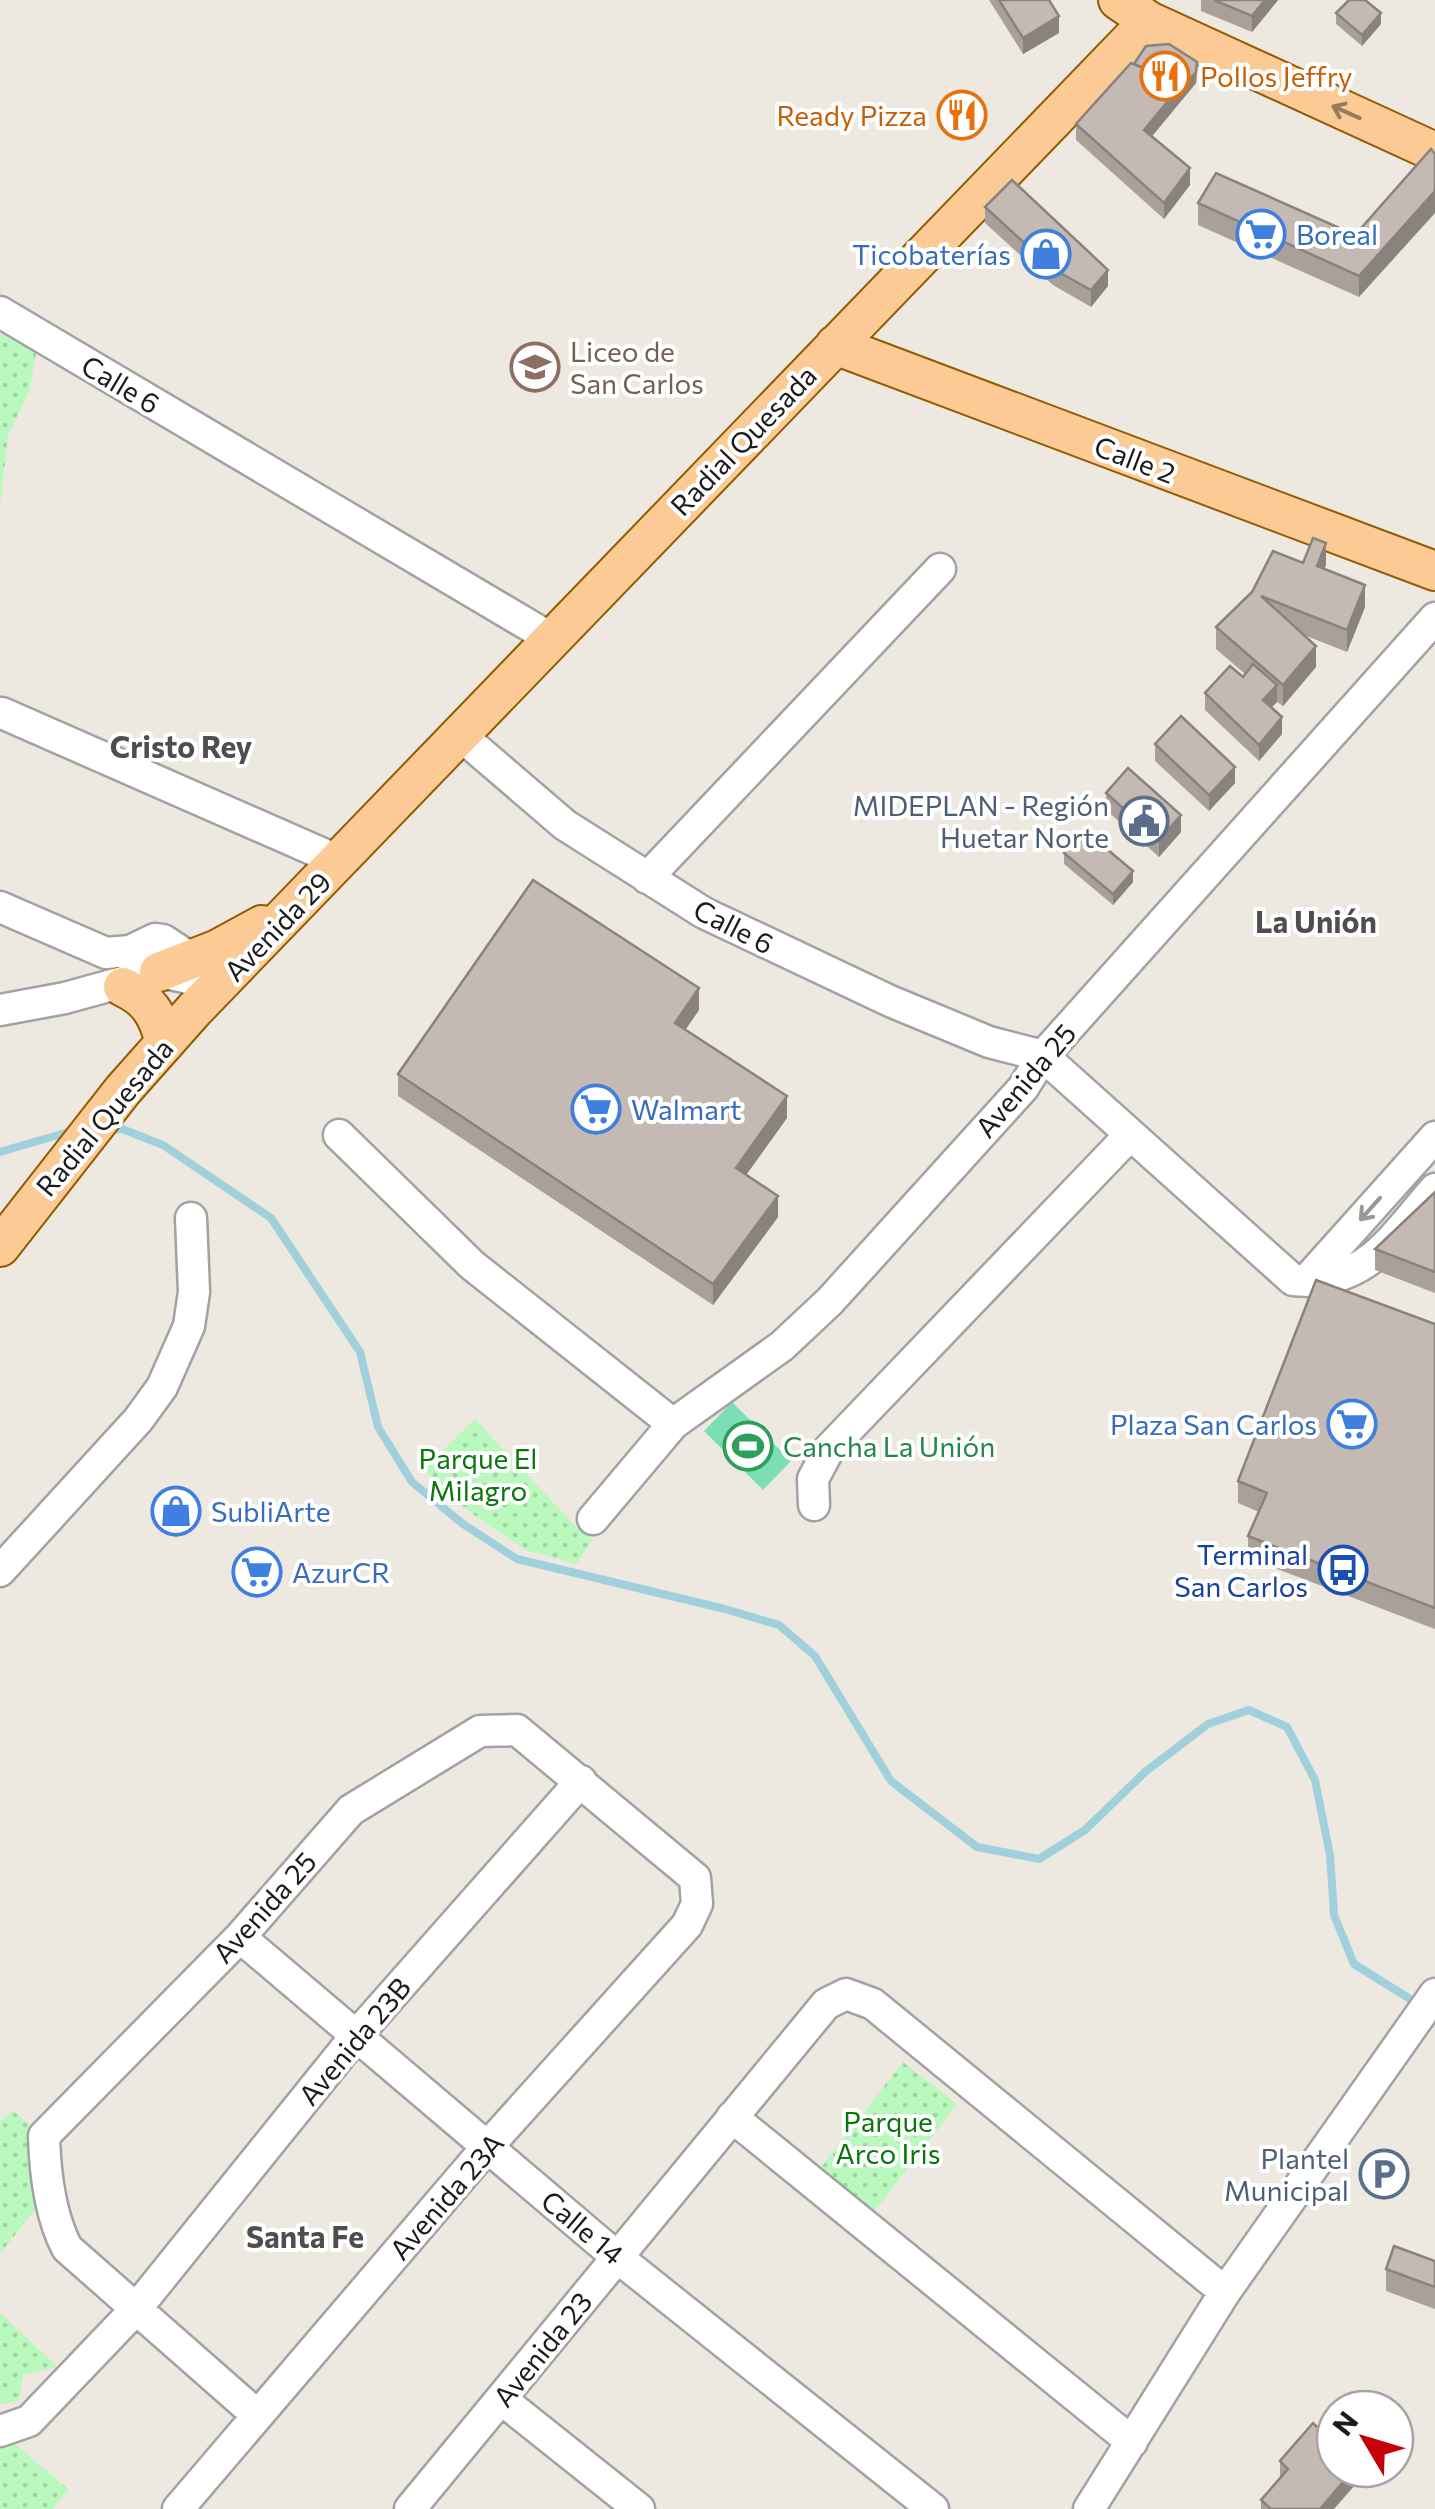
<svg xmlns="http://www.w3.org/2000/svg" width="1435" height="2509" font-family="Commissioner,sans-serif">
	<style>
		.park { fill: url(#park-dots) }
		.pitch { fill: #7cdeb4 }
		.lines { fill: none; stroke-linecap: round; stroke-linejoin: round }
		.stream { stroke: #9fd0db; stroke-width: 8 }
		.minor-casing { stroke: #a2a2a2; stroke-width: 35 }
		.major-casing { stroke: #925b00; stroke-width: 42 }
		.minor { stroke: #fff; stroke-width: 30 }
		.major { stroke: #fccb95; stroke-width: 38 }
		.wall { fill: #a9a09a }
		.shaded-wall { fill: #89827d }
		.building { fill: #c4bab3; stroke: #89827d; stroke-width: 2.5 }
		.oneway { stroke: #977c5e }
		.oneway2 { stroke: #989898 }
		.labels { text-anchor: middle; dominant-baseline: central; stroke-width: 8; stroke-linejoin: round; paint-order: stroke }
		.food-label { font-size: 28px; fill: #c56008; stroke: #fff; text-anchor: start }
		.shop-label { font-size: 28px; fill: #366cbe; stroke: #fff; text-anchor: start }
		.education-label { font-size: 28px; fill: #785e54; stroke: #fff; text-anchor: start }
		.street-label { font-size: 28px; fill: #1b1b1b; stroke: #fff }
		.service-label { font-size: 28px; fill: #4e5e75; stroke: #fff; text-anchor: end }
		.leisure-label { font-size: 28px; fill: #27864d; stroke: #fff; text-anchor: start }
		.park-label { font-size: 28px; fill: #0a770e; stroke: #fff }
		.transit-label { font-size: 28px; fill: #164399; stroke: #fff; text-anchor: end }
		.neighbourhood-label { font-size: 30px; font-weight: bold; fill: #4e4e4e; stroke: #fff }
	</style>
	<defs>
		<pattern id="park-dots" width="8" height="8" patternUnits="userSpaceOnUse" patternTransform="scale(2.5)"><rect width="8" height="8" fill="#baf9bd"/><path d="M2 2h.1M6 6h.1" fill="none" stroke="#9fd5a2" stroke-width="1.8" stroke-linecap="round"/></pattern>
	</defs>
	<rect width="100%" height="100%" fill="#ede8e0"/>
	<path class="park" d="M5 329 37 350 29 392 8 435 0 508V337Z
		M475 1419 578 1529 593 1539 576 1564 526 1550 464 1508 424 1470Z
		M903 2062 957 2104 874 2212 819 2170Z
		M13 2111 29 2124 37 2207 0 2254V2121Z
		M0 2313 57 2367 23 2375 19 2401 0 2404Z
		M13 2442 69 2490 52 2509H0V2444Z"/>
	<path class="pitch" d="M732 1402 791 1461 763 1490 704 1431Z"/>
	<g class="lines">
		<path class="stream" d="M106 1130 122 1129 163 1145 271 1218 360 1352 378 1427 412 1482 463 1524 517 1559 725 1609 779 1625 815 1656 891 1781 977 1847 1039 1859 1085 1830 1145 1772 1208 1724 1249 1710 1287 1727 1315 1780 1330 1855 1334 1915 1354 1964 1418 2004
			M0 1152 72 1131"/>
		<g class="minor-casing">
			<path id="minor" d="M0 312 552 639
				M2 713 339 861
				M460 735 565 825 704 913 890 1001 989 1042 1043 1056 1293 1280C1366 1286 1391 1239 1435 1189
				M647 878 940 569
				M0 907 106 953 130 951 155 939 163 940 192 959
				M0 1010 65 998 159 972 185 977 213 990
				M339 1135 472 1265 673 1424
				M1306 1281 1435 1137
				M814 1505 813 1479 829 1449 1130 1135
				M593 1519 673 1424 782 1346 830 1301 1023 1088 1043 1056 1435 618
				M0 1571 138 1420 162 1387 189 1326 194 1292 191 1218
				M240 1937 617 2257 933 2509
				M732 2117 1132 2442
				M501 2399 639 2509
				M0 2431 29 2421 136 2309 355 2037 581 1781
				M178 2509 488 2146 687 1925 697 1904 695 1878 517 1730 480 1731 351 1810 240 1937 44 2136C45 2174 50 2215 67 2248L257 2415
				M410 2509 826 2004 846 1994 873 2004 1225 2292
				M1089 2509 1225 2292 1435 1994"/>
		</g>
		<g class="major-casing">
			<path id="major" d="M1118 0 1149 21 1435 152
				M835 345 1435 571
				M159 972 218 949 262 925
				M123 987C149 999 158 1015 165 1043
				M0 1247 123 1090 194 1010 1149 21"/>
		</g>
		<use href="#minor" class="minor"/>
		<use href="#major" class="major"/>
	</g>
	<path class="wall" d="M989 0H1049L1059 33 1023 54Z
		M1201 0H1278L1252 32 1201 11Z
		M1336 13 1381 24 1362 46 1336 24Z
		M1197 73 1196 83 1152 136 1190 185 1164 219 1076 140V124Z
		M1431 149 1359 297 1198 225V203L1355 235Z
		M985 207 1108 286 1091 307 1053 285 985 223Z
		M1303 563 1326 565 1324 569 1365 607 1347 652 1304 635 1316 667 1283 706 1277 702 1271 707 1282 734 1259 761 1205 710V693L1243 677 1245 674 1216 649V627Z
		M1155 744 1235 783 1209 811 1155 761Z
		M1106 793 1181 832 1159 857 1106 810Z
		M1064 853 1133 882 1113 905 1064 864Z
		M699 1010 685 1030 787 1118 746 1175 778 1217 713 1305 398 1096V1074Z
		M1435 1192V1293L1375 1270V1249Z
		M1435 1324V1629L1248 1558V1536L1259 1512 1238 1503V1481Z
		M1435 2261V2309L1386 2291V2269Z
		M1280 2461 1334 2509H1261V2500L1280 2478Z"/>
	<path class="shaded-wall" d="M1265 0H1278L1252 32V16Z
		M1381 13V24L1362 46V35Z
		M1059 16V33L1023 54V38Z
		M1197 62 1196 83 1144 146V130Z
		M1190 168V185L1164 219V203Z
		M1435 191V213L1359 297V276Z
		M1108 270V286L1091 307V290Z
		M1326 543V565L1317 588V566Z
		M1365 585V607L1347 652V630Z
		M1316 646V667L1283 706V685Z
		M1277 685V702L1263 716V700Z
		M1282 717V734L1259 761V745Z
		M1235 767V783L1209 811V795Z
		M1181 815V832L1159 857V840Z
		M1133 871V882L1113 905V894Z
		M699 988V1010L675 1045V1023Z
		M787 1096V1118L736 1189V1168Z
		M778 1196V1217L713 1305V1284Z
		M1354 2469H1369L1334 2509H1320Z"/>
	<path class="building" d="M999 0H1049L1059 16 1023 38Z
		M1214 0H1265L1252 16Z
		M1349 0H1365L1381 13 1362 35 1336 13Z
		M1169 44 1197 62 1196 72 1182 89V84L1134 64 1146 46Z
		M1131 63 1182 84 1144 130 1190 168 1164 203 1076 124Z
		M1431 149 1435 154V191L1359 276 1198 203 1216 173 1355 235Z
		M1012 180 1108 270 1091 290 1053 269 985 207Z
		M1313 538 1326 543 1317 566 1365 585 1347 630 1261 596 1316 646 1283 685 1216 627 1252 592 1273 551 1303 563Z
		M1253 664 1277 685 1263 700 1282 717 1259 745 1205 693 1230 666 1243 677Z
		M1181 716 1235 767 1209 795 1155 744Z
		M1128 768 1181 815 1159 840 1106 793Z
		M1084 830 1133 871 1113 894 1064 853Z
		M533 880 699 988 675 1023 787 1096 736 1168 778 1196 713 1284 398 1074Z
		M1435 1192V1272L1375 1249Z
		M1316 1280 1435 1324V1608L1248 1536 1267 1493 1238 1481Z
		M1394 2246 1435 2261V2287L1386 2269Z
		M1332 2414 1335 2417V2469H1354L1320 2509H1271L1261 2500 1288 2469 1280 2461 1313 2423 1319 2429Z"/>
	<defs><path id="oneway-shaft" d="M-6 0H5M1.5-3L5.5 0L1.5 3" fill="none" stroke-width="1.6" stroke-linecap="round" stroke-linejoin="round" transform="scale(2.5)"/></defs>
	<use class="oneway" href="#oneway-shaft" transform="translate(1346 112) rotate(-156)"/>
	<use class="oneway2" href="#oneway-shaft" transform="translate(1370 1209) rotate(132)"/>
	<defs>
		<g id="restaurant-ring" transform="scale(2.5)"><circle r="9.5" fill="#fff" stroke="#e8710a" stroke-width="1.5"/><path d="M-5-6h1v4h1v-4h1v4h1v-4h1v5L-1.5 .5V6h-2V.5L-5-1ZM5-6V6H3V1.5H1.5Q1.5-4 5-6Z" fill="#e8710a"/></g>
		<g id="supermarket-ring" transform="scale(2.5)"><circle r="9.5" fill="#fff" stroke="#3f7fe0" stroke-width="1.5"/><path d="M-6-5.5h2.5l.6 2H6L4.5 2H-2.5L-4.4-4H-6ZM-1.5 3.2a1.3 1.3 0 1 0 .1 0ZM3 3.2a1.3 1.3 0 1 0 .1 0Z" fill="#3f7fe0"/></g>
		<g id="shop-ring" transform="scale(2.5)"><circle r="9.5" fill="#fff" stroke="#3f7fe0" stroke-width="1.5"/><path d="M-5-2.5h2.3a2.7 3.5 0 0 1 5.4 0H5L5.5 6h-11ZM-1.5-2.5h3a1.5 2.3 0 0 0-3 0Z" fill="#3f7fe0"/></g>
		<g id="school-ring" transform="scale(2.5)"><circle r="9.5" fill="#fff" stroke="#8d6e63" stroke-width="1.5"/><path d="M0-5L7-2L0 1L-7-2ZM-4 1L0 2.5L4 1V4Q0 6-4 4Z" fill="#8d6e63"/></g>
		<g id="civic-ring" transform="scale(2.5)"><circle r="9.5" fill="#fff" stroke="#5c6f8a" stroke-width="1.5"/><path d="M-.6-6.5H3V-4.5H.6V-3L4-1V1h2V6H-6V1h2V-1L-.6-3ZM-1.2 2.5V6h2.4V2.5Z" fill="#5c6f8a"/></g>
		<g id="stadium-ring" transform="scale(2.5)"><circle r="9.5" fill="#fff" stroke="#2e9e5b" stroke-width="1.5"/><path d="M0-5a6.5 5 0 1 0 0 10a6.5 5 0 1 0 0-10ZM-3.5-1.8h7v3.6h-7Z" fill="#2e9e5b"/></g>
		<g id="bus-ring" transform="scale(2.5)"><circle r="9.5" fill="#fff" stroke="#1a4fb4" stroke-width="1.5"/><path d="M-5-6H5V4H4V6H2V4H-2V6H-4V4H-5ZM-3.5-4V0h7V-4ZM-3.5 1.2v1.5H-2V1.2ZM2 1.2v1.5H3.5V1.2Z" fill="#1a4fb4"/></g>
		<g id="parking-ring" transform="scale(2.5)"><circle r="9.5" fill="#fff" stroke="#5c6f8a" stroke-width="1.5"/><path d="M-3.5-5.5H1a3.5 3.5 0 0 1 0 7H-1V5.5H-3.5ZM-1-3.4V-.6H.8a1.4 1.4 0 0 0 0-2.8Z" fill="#5c6f8a"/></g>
	</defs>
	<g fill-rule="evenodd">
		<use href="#restaurant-ring" x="1165" y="76"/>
		<use href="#restaurant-ring" x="962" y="115"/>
		<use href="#supermarket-ring" x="1261" y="234"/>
		<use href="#shop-ring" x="1046" y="254"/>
		<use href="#school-ring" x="535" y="367"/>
		<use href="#civic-ring" x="1144" y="821"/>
		<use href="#supermarket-ring" x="596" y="1109"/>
		<use href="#supermarket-ring" x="1352" y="1424"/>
		<use href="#stadium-ring" x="748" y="1446"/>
		<use href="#shop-ring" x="176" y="1511"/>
		<use href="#bus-ring" x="1343" y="1570"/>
		<use href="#supermarket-ring" x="257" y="1572"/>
		<use href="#parking-ring" x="1384" y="2174"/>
	</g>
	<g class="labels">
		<g class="food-label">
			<text x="1200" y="76">Pollos Jeffry</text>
			<text x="927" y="115" text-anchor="end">Ready Pizza</text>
		</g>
		<g class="shop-label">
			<text x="1296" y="234">Boreal</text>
			<text x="1011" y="254" text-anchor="end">Ticobaterías</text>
			<text x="631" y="1109">Walmart</text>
			<text x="1317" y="1424" text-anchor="end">Plaza San Carlos</text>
			<text x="211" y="1511">SubliArte</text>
			<text x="292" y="1572">AzurCR</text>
		</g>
		<g class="education-label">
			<text x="570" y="351">Liceo de<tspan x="570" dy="32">San Carlos</tspan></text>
		</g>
		<g class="street-label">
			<text transform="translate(121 384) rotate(31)">Calle 6</text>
			<text transform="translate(743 440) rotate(-46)">Radial Quesada</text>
			<text transform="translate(1135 459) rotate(21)">Calle 2</text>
			<text transform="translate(277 926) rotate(-46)">Avenida 29</text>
			<text transform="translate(734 926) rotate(27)">Calle 6</text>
			<text transform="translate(1025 1080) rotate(-50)">Avenida 25</text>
			<text transform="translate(104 1117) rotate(-50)">Radial Quesada</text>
			<text transform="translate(264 1907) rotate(-48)">Avenida 25</text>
			<text transform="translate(354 2041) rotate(-50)">Avenida 23B</text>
			<text transform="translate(446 2196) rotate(-49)">Avenida 23A</text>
			<text transform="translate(583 2227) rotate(40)">Calle 14</text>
			<text transform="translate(542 2349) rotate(-51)">Avenida 23</text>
		</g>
		<g class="service-label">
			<text x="1109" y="805">MIDEPLAN - Región<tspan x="1109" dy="32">Huetar Norte</tspan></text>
			<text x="1349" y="2158">Plantel<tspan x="1349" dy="32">Municipal</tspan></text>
		</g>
		<g class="leisure-label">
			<text x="783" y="1446">Cancha La Unión</text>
		</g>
		<g class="park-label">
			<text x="478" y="1458">Parque El<tspan x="478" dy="32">Milagro</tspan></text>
			<text x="888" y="2121">Parque<tspan x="888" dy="32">Arco Iris</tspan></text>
		</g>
		<g class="transit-label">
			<text x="1308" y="1554">Terminal<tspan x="1308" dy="32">San Carlos</tspan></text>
		</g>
		<g class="neighbourhood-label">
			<text x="181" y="745">Cristo Rey</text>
			<text x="1316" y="920">La Unión</text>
			<text x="305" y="2235">Santa Fe</text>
		</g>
	</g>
	<g transform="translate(1365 2439) rotate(308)"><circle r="48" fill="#ffffff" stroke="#a4a4a4" stroke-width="2.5"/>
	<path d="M0-8L18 38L0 25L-18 38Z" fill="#c60009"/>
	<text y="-15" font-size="28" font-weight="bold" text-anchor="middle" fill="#1b1b1b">N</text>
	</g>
</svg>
